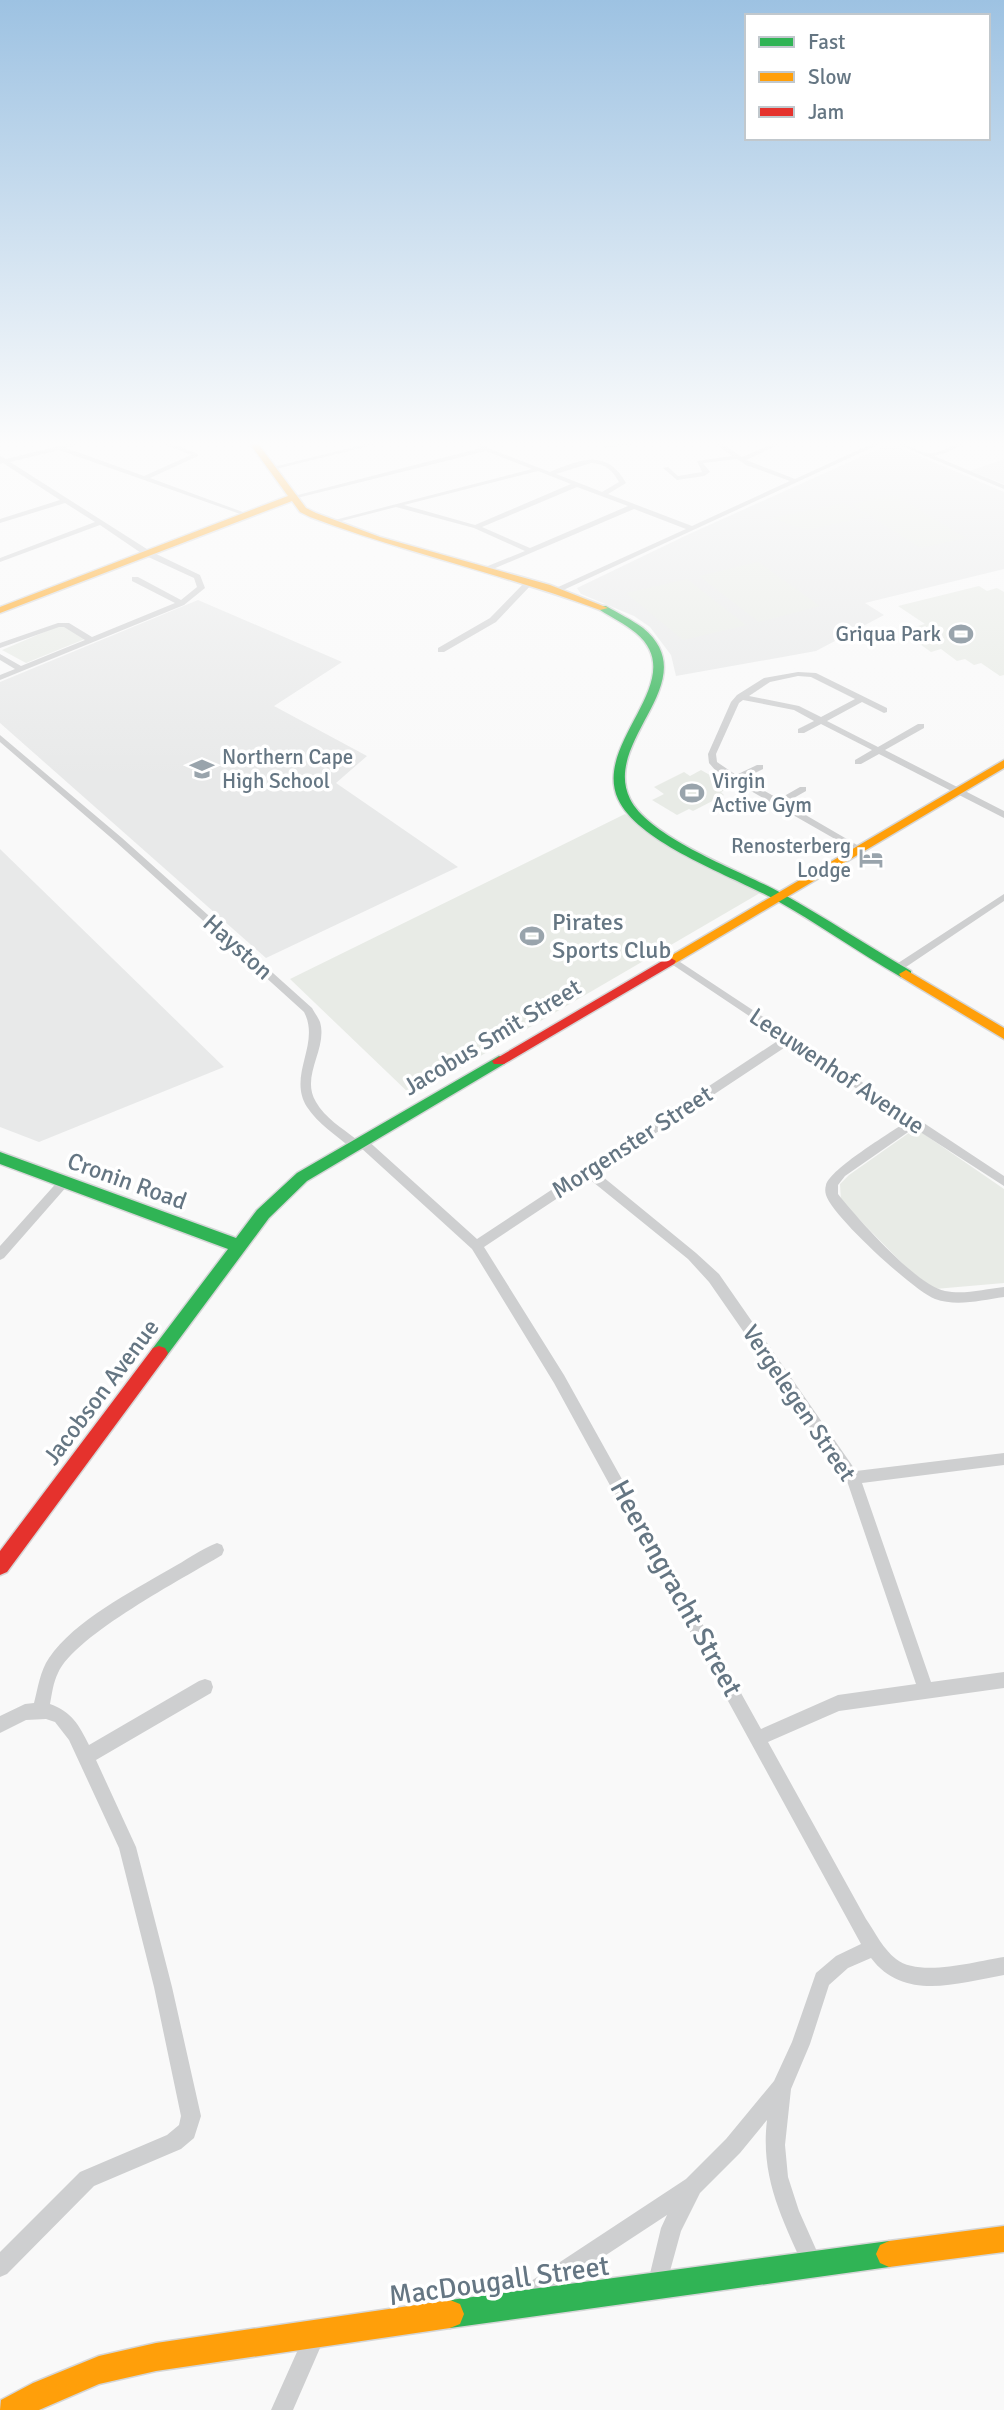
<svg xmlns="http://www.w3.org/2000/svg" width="1004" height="2410" font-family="Signika,sans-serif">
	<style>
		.built { fill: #e8e9e9 }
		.green { fill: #e8ebe6 }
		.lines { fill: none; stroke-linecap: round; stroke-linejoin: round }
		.fast-casing { stroke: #d5d6d7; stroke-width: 3 }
		.slow-casing { stroke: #d5d6d7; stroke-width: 3 }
		.jam-casing { stroke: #d5d6d7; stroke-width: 3 }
		.street { fill: #cecfd0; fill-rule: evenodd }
		.fast { fill: #30b455; fill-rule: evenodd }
		.slow { fill: #ff9f0a; fill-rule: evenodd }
		.jam { fill: #e5322d; fill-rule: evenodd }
		.labels { text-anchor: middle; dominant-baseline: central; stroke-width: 7; stroke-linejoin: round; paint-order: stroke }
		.far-poi-label { font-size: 21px; fill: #657683; stroke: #fff; text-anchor: end }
		.poi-label { font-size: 24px; fill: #657683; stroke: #fff; text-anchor: start }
		.street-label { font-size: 24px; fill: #657683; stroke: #fff }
		.near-street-label { font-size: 28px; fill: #657683; stroke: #fff }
	</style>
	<rect width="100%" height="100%" fill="#f9f9f9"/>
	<path class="built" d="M887 445 896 446 1004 492V569L865 603 884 615 816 651 676 676 671 655 650 627 634 616 581 594 577 588 687 535Z
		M1004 459V484L970 471Z
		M198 600 342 662 274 706 367 756 336 783 458 867 266 958 0 723V682Z
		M0 849 224 1067 39 1142 0 1127Z"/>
	<path class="green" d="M895 495 966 538 921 548 851 504Z
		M844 503 867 517 807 530 771 518Z
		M758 562 820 606 759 622 699 576Z
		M687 579 746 625H747L683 640 626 593Z
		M979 586 987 591 997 588 1004 592V675L1000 676 981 663 974 665 965 659 957 661 941 649 931 652 917 642 925 639 911 628 925 624 898 606Z
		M61 625H67L85 639 26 663 2 650Z
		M701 770 731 787 721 792 724 795 693 811 689 809 677 815 652 800 664 794 654 787 684 772 690 776Z
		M625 814 671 844 760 893 412 1096 290 979Z
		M913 1130 921 1132 1004 1189V1283L935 1289 909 1270 841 1201 840 1184 849 1175Z"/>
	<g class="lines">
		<g class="fast-casing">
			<path id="fast" d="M600 606H606C618 613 632 620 643 628 707 681 601 740 630 799 650 839 744 872 783 894 826 918 868 946 911 971V977H901C858 952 817 923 774 899 732 876 638 843 618 799 592 742 692 680 636 633 625 624 611 617 600 610Z
				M499 1056 504 1058 506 1061 504 1064 307 1181 269 1218 165 1358 159 1360 153 1358 150 1353 153 1348 228 1249 0 1164V1152L236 1238 257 1210 297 1173Z
				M889 2241 898 2245 902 2254 898 2263 889 2267 450 2328 440 2324 436 2314 440 2304 450 2300Z"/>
		</g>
		<g class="slow-casing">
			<path id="slow" d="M248 441H256L306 508 316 513 380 537 550 585 608 608 600 610C504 574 405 553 310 517L300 512 292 501 0 613V607L288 496Z
				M1004 760V768L674 964 669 965 662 961Z
				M906 970 1004 1028V1039L901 977 899 974Z
				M1004 2226V2252L889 2267 880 2263 876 2254 880 2245 889 2241Z
				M450 2300 460 2304 464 2314 460 2324 450 2328 156 2371 99 2384 39 2410H0L1 2400 33 2383 99 2356 156 2343Z"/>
		</g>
		<g class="jam-casing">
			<path id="jam" d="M669 957 676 961 674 964 504 1064H494L492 1061Z
				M159 1346 165 1348 168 1353 165 1358 7 1572 0 1575V1551L153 1348Z"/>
		</g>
		<path class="street" d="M79 441H90L66 448 144 476 191 455 157 441H166L198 454V456L150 478 251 515 246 516 59 450 10 462 150 551 200 575 205 588 184 605 0 680V675L15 669 0 660V654L21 666 85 640 64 627H59L0 648V643L58 623H69L92 637 175 603 132 581V577H138L181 600 197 587 194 578 144 555 100 525 0 562V558L95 522 65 503 0 523V519L60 500 3 463 0 464V456L6 459Z
			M378 441H389L272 470 269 468Z
			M472 441H479L488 448 550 472C581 459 607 449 626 483L608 494 692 526 790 481 746 465 737 459 703 463 710 472 704 476 677 480 663 468 668 467 678 476 702 472 697 461 732 456 712 441H719L742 457 779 441H787L746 460 795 479 878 441H886L559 592 555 590 556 588 686 529 634 509 486 572 482 570 483 568 525 551 474 528 396 507 330 524 327 522 532 469 486 451 293 499 290 497 481 448ZM591 463C606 464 612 470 619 482L602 492 556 474ZM538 471 571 484 475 525 404 505ZM577 487 628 506 530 548 482 527Z
			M639 441H662L605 448 602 446Z
			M890 441C904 441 914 451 927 453 942 455 955 441 970 441L948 452 934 456 1004 485V489Z
			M527 580 534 582 496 622 444 652H438V648L490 618Z
			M798 672 816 673 887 708V712L884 713 862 702 827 721 878 747 918 724H924V728L885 750 1004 811V818L879 754 861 764H855V760L872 750 821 724 804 733H798V729L814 721 794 710 743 700 739 703 716 754 717 762 736 775 757 765H763V769L743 779 779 799 800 787H806V791L785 803 864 849 862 851H856L716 771 709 763 708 754 731 702 737 695 764 678ZM798 676 811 677 855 699 821 717 799 706 749 696 770 682Z
			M0 735 122 838 312 1008C314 1012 318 1017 320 1022 328 1049 300 1076 316 1102 325 1118 342 1128 356 1139L361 1137 365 1138 477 1239 782 1038 667 961 666 959 671 956 1004 1176V1186L914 1128 845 1176 838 1185V1194C857 1218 916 1285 945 1291 964 1295 985 1289 1004 1287V1297C982 1300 957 1307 935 1299 914 1291 832 1216 826 1195 825 1192 825 1188 826 1185 830 1169 890 1133 906 1122L790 1044 597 1172 696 1253 719 1274 856 1471 1004 1453V1465L862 1483 931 1682 1004 1672V1688L839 1711 768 1742 866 1919C875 1932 883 1949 896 1959 920 1978 976 1961 1004 1957V1975C958 1983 904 2002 871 1958L848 1968 829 1985 810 2044 791 2089 785 2145 788 2177 799 2211 823 2265 820 2272 813 2275 806 2272C783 2220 760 2179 767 2120L740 2153 700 2193 681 2231 664 2293 657 2296 650 2293 647 2286 661 2228 667 2215 533 2303 526 2306 519 2303 516 2296 519 2289 686 2179 726 2139 774 2081 792 2042 816 1973 836 1956 861 1944 554 1383 472 1249 360 1147 355 1149 351 1148C336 1135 318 1124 307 1107 287 1075 321 1044 304 1012L116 842 0 742ZM588 1178 688 1259 709 1282 847 1481 916 1684 838 1695 761 1729 564 1375 484 1247Z
			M1004 894V901L900 971H892V967Z
			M64 1178 70 1182 68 1185 4 1258 0 1260V1246L60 1179Z
			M217 1543 222 1545 224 1550 222 1555C184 1578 75 1635 58 1673 53 1683 52 1694 50 1704 72 1712 79 1725 89 1745L199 1681 205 1679 211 1681 213 1687 211 1693 96 1760 136 1847 172 1987 201 2116 194 2138 181 2149 94 2186 7 2274 0 2277V2252L80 2172 167 2135 179 2125 181 2116 154 1987 119 1848 69 1740 55 1722 46 1719 26 1720 0 1733V1716L25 1704 34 1703C38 1688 40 1671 49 1658 75 1620 131 1592 170 1569 185 1561 201 1549 217 1543Z
			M316 2321 323 2325 327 2332 293 2410H271L309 2325Z"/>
		<use href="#fast" class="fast"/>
		<use href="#slow" class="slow"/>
		<use href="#jam" class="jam"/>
	</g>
	<linearGradient id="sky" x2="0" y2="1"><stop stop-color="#9dc2e2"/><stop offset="0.57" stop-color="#fcfcfc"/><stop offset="1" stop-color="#fcfcfc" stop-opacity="0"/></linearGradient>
	<rect width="1004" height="778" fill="url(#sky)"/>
	<defs>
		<g id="stadium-bare" transform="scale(1.89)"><path d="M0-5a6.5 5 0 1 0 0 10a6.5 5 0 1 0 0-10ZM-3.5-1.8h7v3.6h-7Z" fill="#99a4ac" stroke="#fff" stroke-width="2.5" paint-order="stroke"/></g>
		<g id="school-bare" transform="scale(1.89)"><path d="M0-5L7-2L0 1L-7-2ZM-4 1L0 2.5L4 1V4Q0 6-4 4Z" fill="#99a4ac" stroke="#fff" stroke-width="2.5" paint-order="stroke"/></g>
		<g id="hotel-bare" transform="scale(1.89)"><path d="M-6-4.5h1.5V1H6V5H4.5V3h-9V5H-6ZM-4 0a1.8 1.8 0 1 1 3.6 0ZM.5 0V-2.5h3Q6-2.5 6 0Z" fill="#99a4ac" stroke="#fff" stroke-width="2.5" paint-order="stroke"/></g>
	</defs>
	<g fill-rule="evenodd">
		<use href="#stadium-bare" x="961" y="634"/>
		<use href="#school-bare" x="202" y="769"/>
		<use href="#stadium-bare" x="692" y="793"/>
		<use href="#hotel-bare" x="871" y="858"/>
		<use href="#stadium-bare" x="532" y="936"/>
	</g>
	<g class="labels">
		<g class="far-poi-label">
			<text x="941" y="634">Griqua Park</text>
			<text x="222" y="757" text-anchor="start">Northern Cape<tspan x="222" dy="24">High School</tspan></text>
			<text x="712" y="781" text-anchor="start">Virgin<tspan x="712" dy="24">Active Gym</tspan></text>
			<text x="851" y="846">Renosterberg<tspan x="851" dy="24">Lodge</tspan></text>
		</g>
		<g class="poi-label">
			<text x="552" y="922">Pirates<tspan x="552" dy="28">Sports Club</tspan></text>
		</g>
		<g class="street-label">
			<text transform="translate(238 947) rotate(42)">Hayston</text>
			<text transform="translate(492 1037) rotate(-31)">Jacobus Smit Street</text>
			<text transform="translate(837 1071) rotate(34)">Leeuwenhof Avenue</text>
			<text transform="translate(632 1142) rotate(-33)">Morgenster Street</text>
			<text transform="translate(127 1181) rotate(20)">Cronin Road</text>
			<text transform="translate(101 1392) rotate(-53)">Jacobson Avenue</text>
			<text transform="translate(799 1403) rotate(56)">Vergelegen Street</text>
		</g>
		<g class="near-street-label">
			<text transform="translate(676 1588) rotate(61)">Heerengracht Street</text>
			<text transform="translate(499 2281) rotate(-8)">MacDougall Street</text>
		</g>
	</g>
	<rect x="745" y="14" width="245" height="126" fill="#ffffff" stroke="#c1c8cd" stroke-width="2"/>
	<rect x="759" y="37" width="35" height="10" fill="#30b455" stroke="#c1c8cd" stroke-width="2"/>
	<text x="808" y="49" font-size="21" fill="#657683">Fast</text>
	<rect x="759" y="72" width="35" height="10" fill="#ff9f0a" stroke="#c1c8cd" stroke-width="2"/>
	<text x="808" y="84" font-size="21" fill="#657683">Slow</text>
	<rect x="759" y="107" width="35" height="10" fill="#e5322d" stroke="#c1c8cd" stroke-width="2"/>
	<text x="808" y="119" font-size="21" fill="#657683">Jam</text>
</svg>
